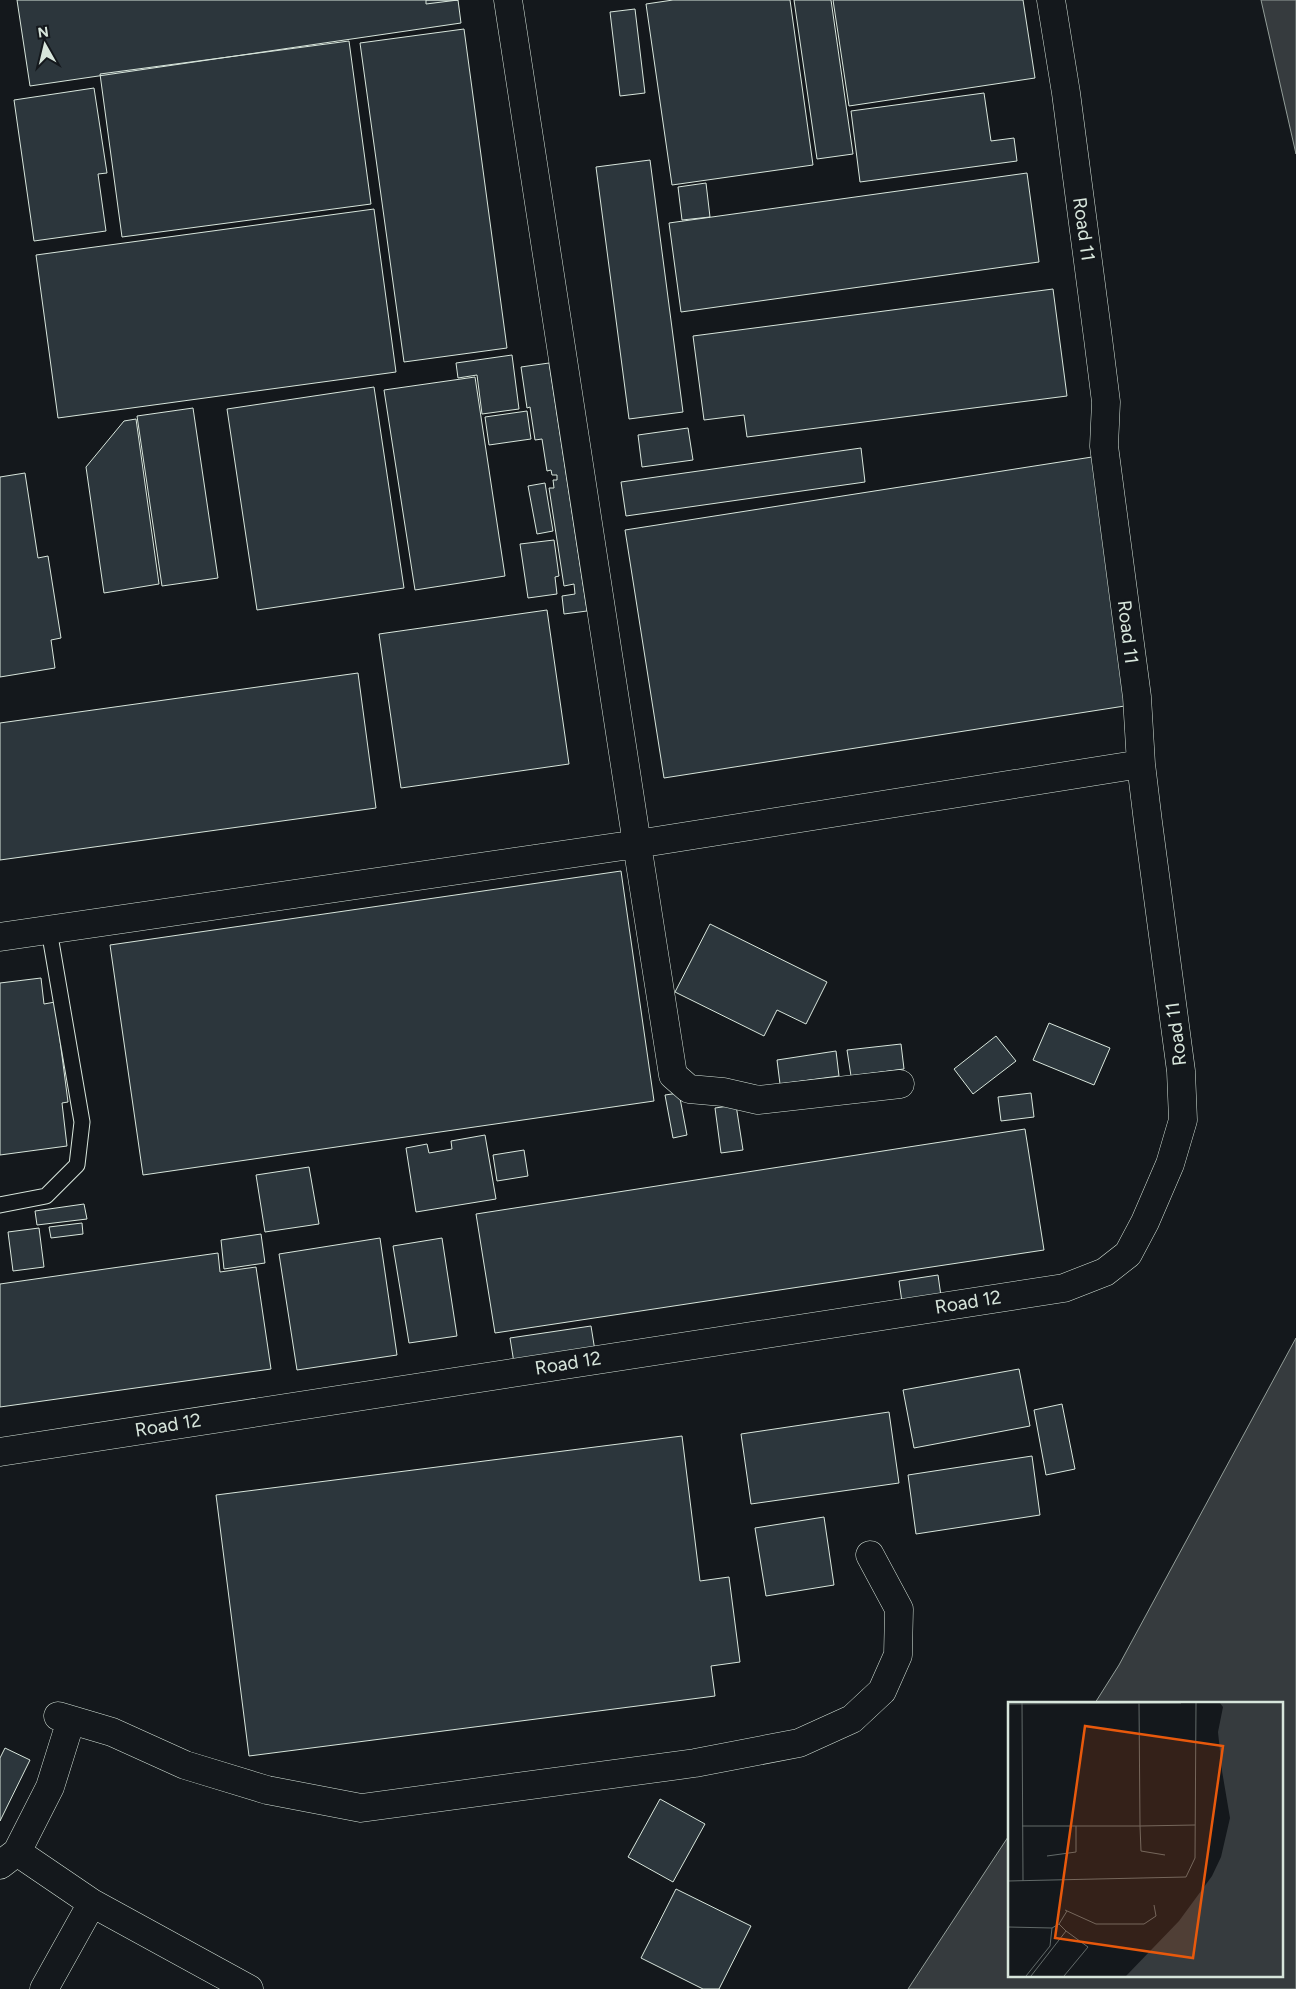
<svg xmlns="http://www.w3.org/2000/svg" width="1296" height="1989" font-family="Figtree,sans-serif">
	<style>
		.water { fill: #363b3e; stroke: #939e99 }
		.building { fill: #2c363c; stroke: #d8e6dc }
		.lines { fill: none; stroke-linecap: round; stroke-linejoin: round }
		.lane-casing { stroke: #d8e6dc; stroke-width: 17 }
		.street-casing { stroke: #d8e6dc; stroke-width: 29 }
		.lane { stroke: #14181c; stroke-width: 15 }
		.street { stroke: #14181c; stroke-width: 28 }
		.labels { text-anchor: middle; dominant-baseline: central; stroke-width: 4; stroke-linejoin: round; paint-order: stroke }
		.street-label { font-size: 19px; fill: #d8e6dc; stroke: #14181c }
		.inset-road { fill: none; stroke: #626a69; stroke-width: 1 }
		.view { fill: #e8590c; fill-opacity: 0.15; stroke: #e8590c; stroke-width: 2.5 }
		.inset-edge { fill: none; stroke: #d8e6dc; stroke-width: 2.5 }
	</style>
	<rect width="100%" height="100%" fill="#14181c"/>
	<path class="water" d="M1261 0H1296V154Z
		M1296 1338V1989H908L1010 1834V1975H1282V1703H1095L1119 1665Z"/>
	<path class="building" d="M17 0H458L461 23 30 86Z
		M426 0H458L426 4Z
		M673 0H790L813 165 672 185 646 4Z
		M794 0H831L853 154 817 159Z
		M833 0H1023L1035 78 849 106Z
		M635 9 645 93 620 96 610 12Z
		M464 29 507 348 404 362 360 43Z
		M349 41 371 204 122 237 100 74Z
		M94 88 107 173 98 174 106 231 34 241 14 100Z
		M984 93 991 141 1014 138 1017 161 860 182 851 111Z
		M650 160 683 412 629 419 596 167Z
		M1027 173 1039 262 681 312 669 223Z
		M706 183 710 217 682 220 678 187Z
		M374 209 396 372 58 418 36 255Z
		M1053 289 1067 396 747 437 744 415 704 420 693 336Z
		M512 355 519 409 482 414 477 375 458 378 456 363Z
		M549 363 587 611 564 614 562 596 575 594 574 584 564 586 549 488H554L553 480H557V475H552L551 470 547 471 542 439 535 440 530 407 527 408 521 367Z
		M475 377 505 576 415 590 384 390Z
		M374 387 404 588 257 610 227 409Z
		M193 408 218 578 162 586 137 416Z
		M527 411 531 439 489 445 485 417Z
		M136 419 159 584 104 593 86 467 124 421Z
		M688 428 693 460 642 467 638 435Z
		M861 448 865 482 626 516 621 482Z
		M1092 457 1131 705 664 778 625 530Z
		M25 473 38 558 48 556 61 638 51 640 55 668 0 677V477Z
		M545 483 553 531 537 534 528 486Z
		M554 540 559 576 555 577 557 594 528 598 520 544Z
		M547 610 569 764 401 788 379 634Z
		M358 673 376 808 0 860V723Z
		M621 871 654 1101 143 1175 110 945Z
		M710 924 827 982 806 1024 777 1010 764 1036 675 992Z
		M41 978 44 1004 55 1002 68 1102 62 1103 67 1146 0 1155V983Z
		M1049 1023 1110 1048 1094 1085 1033 1060Z
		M996 1036 1016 1061 973 1094 954 1069Z
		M901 1044 904 1069 851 1076 847 1050Z
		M836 1051 839 1076 780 1084 777 1060Z
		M679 1093 687 1135 673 1138 665 1095Z
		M1031 1093 1034 1117 1001 1121 998 1097Z
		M736 1105 743 1150 721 1153 715 1108Z
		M1025 1129 1044 1250 495 1333 476 1214Z
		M485 1135 496 1199 416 1212 406 1148 427 1144 429 1153 452 1149 451 1141Z
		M524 1150 528 1176 497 1181 493 1155Z
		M309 1167 319 1224 265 1232 256 1175Z
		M84 1204 87 1219 37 1225 35 1211Z
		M82 1223 83 1234 51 1238 49 1227Z
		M39 1228 44 1267 13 1271 8 1232Z
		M261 1234 265 1263 224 1269 221 1240Z
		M380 1238 397 1355 297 1370 279 1254Z
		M442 1238 457 1336 409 1343 393 1246Z
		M218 1253 220 1272 256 1267 271 1369 0 1407V1284Z
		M938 1275 941 1296 902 1302 899 1281Z
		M591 1326 595 1351 514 1363 510 1338Z
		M1019 1369 1030 1426 914 1448 903 1390Z
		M1062 1404 1075 1469 1046 1475 1034 1410Z
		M889 1412 899 1483 751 1504 741 1434Z
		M682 1436 700 1581 729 1577 740 1662 711 1666 715 1696 249 1756 216 1495Z
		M1032 1456 1040 1515 916 1534 908 1475Z
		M824 1517 834 1585 766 1596 755 1528Z
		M5 1748 30 1760 0 1821V1758Z
		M660 1799 705 1824 673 1882 628 1857Z
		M676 1889 751 1926 719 1989H703L641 1958Z"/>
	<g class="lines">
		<g class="lane-casing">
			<path id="lane" d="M0 1205 46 1196 77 1165 82 1122 49 930"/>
		</g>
		<g class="street-casing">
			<path id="street" d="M0 937 637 844 508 0
				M900 1084 758 1100 723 1092 689 1089 673 1075 637 844 1141 764
				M0 1452 1064 1288 1105 1272 1128 1254 1145 1222 1170 1164 1183 1120 1181 1071 1148 822 1141 764 1137 697 1104 446 1106 402 1098 338 1066 93 1051 0
				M58 1716 112 1732 185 1765 267 1790 361 1808 695 1763 799 1743 852 1719 882 1691 898 1655 899 1609 870 1555
				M17 1852 92 1903 44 1989
				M0 1865 17 1852 50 1787 71 1720
				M92 1903 249 1989"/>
		</g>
		<use href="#lane" class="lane"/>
		<use href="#street" class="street"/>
	</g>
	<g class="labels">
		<g class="street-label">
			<text transform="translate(1084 229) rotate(82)">Road 11</text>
			<text transform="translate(1128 632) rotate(83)">Road 11</text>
			<text transform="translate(1176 1034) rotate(-97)">Road 11</text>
			<text transform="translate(968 1302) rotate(-9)">Road 12</text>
			<text transform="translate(568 1363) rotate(-9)">Road 12</text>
			<text transform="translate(168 1425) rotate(-9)">Road 12</text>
		</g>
	</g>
	<g transform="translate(1008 1702)">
		<rect width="275" height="275" fill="#14181c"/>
		<path d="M212 1H275V274H118L171 219 204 174 213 155 222 116 214 69 210 30 215 5Z" fill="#363b3e"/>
		<path class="inset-road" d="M14 1 15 179M0 2 173 1M14 124H132L131 1M157 153 133 149 132 124 187 123M39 154 68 150V124M0 179 178 175 187 156 188 1M57 208 88 222H136L148 214 146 203M0 225 44 226 51 222 59 209M18 274 42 244 44 226M23 274 58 229 51 222M56 274 80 245 58 229"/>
		<path class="view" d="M77 24 215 44 185 256 47 236Z"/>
		<rect width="275" height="275" class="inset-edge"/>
	</g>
	<g transform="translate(45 45) rotate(352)" stroke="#14181c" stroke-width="4" paint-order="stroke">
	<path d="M0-4L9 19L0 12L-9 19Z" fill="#d8e6dc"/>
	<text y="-8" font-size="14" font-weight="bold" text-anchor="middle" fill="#d8e6dc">N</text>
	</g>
</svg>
